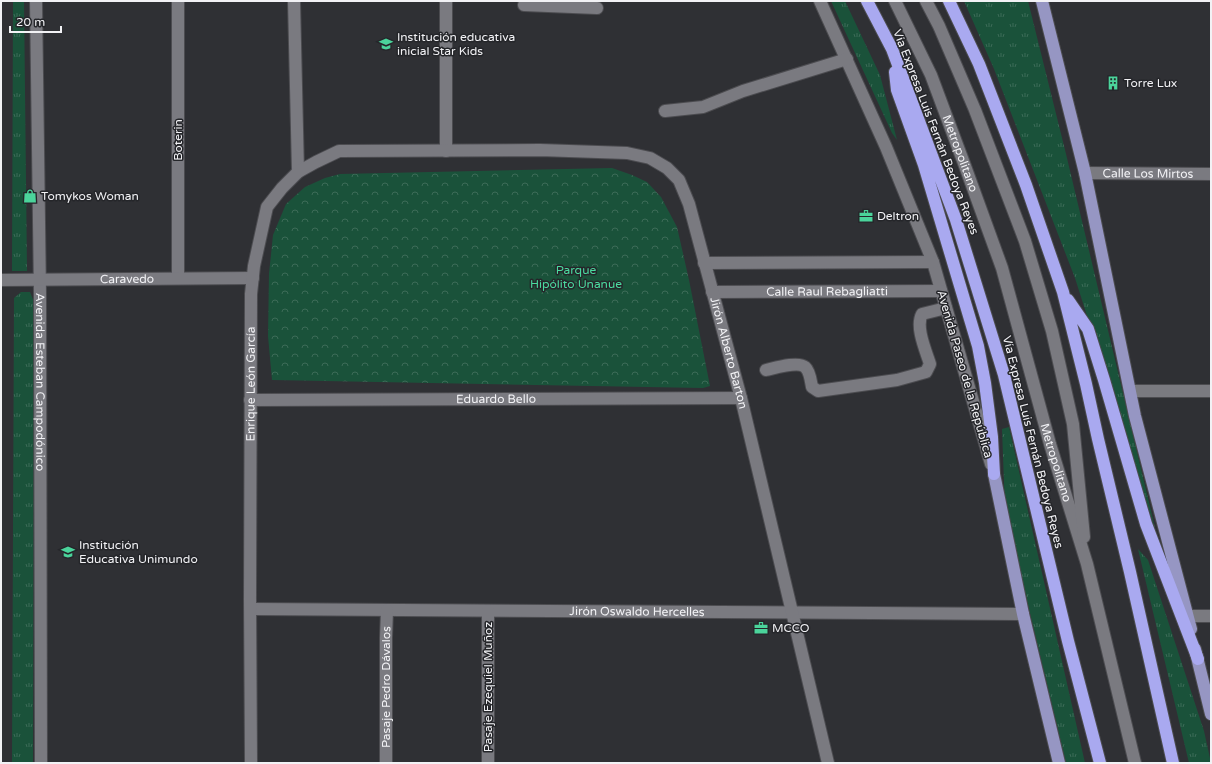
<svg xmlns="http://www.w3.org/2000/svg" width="1212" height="764" font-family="'Varela Round',sans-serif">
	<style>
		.grass { fill: url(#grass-tufts) }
		.park { fill: url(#park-crowns) }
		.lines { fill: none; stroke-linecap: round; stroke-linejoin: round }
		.minor-casing { stroke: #4c4c50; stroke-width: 14 }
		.major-casing { stroke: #4c4c50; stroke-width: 14 }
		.highway-casing { stroke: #4c4c50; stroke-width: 14 }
		.minor { stroke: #7a7a80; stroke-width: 12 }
		.major { stroke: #9696c3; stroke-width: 12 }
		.highway { stroke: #a9a9f0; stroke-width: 12 }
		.labels { text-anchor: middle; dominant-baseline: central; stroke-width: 3; stroke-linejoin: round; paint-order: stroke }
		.poi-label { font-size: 12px; fill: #f2f2f5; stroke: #25262a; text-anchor: start }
		.street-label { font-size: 12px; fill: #f2f2f5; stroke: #25262a }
		.park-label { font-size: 12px; fill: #4bdca0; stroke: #25262a }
	</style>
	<defs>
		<pattern id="grass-tufts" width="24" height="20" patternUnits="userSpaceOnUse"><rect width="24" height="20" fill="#1a523a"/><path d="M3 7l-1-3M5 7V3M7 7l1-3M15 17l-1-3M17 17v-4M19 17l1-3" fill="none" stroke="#3c6b57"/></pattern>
		<pattern id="park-crowns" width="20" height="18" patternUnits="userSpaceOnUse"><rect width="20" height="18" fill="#1a523a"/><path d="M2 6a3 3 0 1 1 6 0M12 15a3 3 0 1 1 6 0" fill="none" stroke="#3c6b57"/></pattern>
	</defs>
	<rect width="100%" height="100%" fill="#2f3034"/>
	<path class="grass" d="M13 1H24L27 271H12Z
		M831 1H845L880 75 897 140 892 133Z
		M964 1H1028L1066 154 1157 536 1075 278 994 69Z
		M21 292H30L34 302 33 763H12L14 298Z
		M1009 427 1085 763H1066L1005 509 1002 429Z
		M1138 549 1148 560 1204 731 1211 763H1189Z"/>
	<path class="park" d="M612 168 632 175 647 182 661 197 677 227 689 280 710 386 703 388 272 380 268 336 269 274 273 235 286 204 305 187 325 178 340 174Z"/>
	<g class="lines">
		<g class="minor-casing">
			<g id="minor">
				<path id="s1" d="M36 1 40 295 41 763"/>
				<path d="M178 1V278"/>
				<path d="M294 1 298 172"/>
				<path d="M820 1 886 147 933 262 991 464"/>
				<path id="s2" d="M895 1 931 75 965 166 1002 268 1050 444 1087 564 1135 763"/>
				<path d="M926 1 939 26 975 110 1025 241 1052 331 1073 424 1084 537"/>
				<path d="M524 5 597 8"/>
				<path d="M665 111 703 107 743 91 847 59"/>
				<path d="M446 151V1"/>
				<path id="s3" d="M1085 173 1211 174"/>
				<path d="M704 263 933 262"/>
				<path id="s4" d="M1 280 253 278"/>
				<path id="s5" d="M712 292 941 291"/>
				<path d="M766 370C775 368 798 361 805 367 810 371 811 382 812 387L818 391 897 380 926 372 930 364C926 351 915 327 922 314L946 308"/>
				<path d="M1131 391H1211"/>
				<path id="s6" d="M250 400 741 398"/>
				<path id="s7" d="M251 609 1023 614"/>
				<path d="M488 611V763"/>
				<path d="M1188 616H1211"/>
				<path id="s8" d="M251 763 250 599 251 294 254 266 267 207 282 188 298 172 316 162 339 151 540 150 627 153 650 158 667 168 679 180 689 204 741 398 828 763"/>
				<path id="s9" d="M386 763V638L387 610"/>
			</g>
		</g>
		<g class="major-casing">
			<path id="major" d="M1042 1 1085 173 1135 416 1191 629
				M994 474 1023 614 1059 763
				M1195 649 1211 714"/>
		</g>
		<g class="highway-casing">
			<path id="highway" d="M867 1 892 49 956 220 1004 375 1068 641 1100 763
				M949 1 979 64 1026 185 1063 292 1086 384 1098 439 1130 572 1173 763
				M895 72 897 90 924 165 978 346 985 383 992 437 994 474
				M1068 300 1088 329 1104 380 1146 524 1198 659"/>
		</g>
		<use href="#minor" class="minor"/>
		<use href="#major" class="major"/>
		<use href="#highway" class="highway"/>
	</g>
	<defs>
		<g id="school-bare" transform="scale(1.08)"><path d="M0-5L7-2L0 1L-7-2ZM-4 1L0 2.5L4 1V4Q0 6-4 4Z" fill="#4bd49b" stroke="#25262a" stroke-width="2.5" paint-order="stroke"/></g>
		<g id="building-bare" transform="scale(1.08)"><path d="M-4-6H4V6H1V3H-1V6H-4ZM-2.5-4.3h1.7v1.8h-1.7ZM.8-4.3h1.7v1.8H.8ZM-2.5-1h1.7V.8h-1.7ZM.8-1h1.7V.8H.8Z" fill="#4bd49b" stroke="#25262a" stroke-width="2.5" paint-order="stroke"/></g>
		<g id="shop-bare" transform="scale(1.08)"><path d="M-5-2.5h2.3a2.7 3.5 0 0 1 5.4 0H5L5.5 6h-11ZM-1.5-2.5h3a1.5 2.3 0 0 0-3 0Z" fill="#4bd49b" stroke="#25262a" stroke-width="2.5" paint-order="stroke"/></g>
		<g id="office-bare" transform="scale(1.08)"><path d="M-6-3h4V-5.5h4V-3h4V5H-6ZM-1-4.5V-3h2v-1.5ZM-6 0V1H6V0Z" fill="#4bd49b" stroke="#25262a" stroke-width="2.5" paint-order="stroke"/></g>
	</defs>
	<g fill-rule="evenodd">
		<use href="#school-bare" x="386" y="44"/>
		<use href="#building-bare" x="1113" y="83"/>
		<use href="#shop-bare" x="30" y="196"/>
		<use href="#office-bare" x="866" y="216"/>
		<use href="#school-bare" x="68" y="552"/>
		<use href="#office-bare" x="761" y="628"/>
	</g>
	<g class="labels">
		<g class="poi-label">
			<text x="397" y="37">Institución educativa<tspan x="397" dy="14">inicial Star Kids</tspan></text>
			<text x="1124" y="83">Torre Lux</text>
			<text x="41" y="196">Tomykos Woman</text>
			<text x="877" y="216">Deltron</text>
			<text x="79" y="545">Institución<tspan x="79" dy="14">Educativa Unimundo</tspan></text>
			<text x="772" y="628">MCCO</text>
		</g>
		<g class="street-label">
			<text transform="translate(936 132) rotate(69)">Vía Expresa Luis Fernán Bedoya Reyes</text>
			<text transform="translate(178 140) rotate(-90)">Boterin</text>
			<text stroke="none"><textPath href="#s2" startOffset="166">Metropolitano</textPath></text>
			<text stroke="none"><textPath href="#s3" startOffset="63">Calle Los Mirtos</textPath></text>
			<text stroke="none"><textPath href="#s4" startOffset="126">Caravedo</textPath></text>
			<text stroke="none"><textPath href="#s5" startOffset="115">Calle Raul Rebagliatti</textPath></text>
			<text stroke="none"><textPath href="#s8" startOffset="1179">Jirón Alberto Barton</textPath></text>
			<text transform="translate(965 374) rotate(74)">Avenida Paseo de la República</text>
			<text stroke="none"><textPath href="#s1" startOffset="381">Avenida Esteban Campodónico</textPath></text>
			<text stroke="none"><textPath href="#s8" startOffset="379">Enrique León García</textPath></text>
			<text stroke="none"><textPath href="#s6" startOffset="246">Eduardo Bello</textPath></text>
			<text transform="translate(1033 442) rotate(76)">Vía Expresa Luis Fernán Bedoya Reyes</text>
			<text stroke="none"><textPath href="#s2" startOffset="490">Metropolitano</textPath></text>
			<text stroke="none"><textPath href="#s7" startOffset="386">Jirón Oswaldo Hercelles</textPath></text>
			<text stroke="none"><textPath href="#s9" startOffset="76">Pasaje Pedro Dávalos</textPath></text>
			<text transform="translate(488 687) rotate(-90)">Pasaje Ezequiel Muñoz</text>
		</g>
		<g class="park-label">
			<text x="576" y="270">Parque<tspan x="576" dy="14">Hipólito Unanue</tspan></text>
		</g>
	</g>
	<rect width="1212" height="764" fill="none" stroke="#f2f2f5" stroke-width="4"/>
	<path d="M10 26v6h51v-6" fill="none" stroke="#f2f2f5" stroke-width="2"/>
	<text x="16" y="26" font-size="12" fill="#f2f2f5" stroke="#25262a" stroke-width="3" paint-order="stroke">20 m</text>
</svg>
